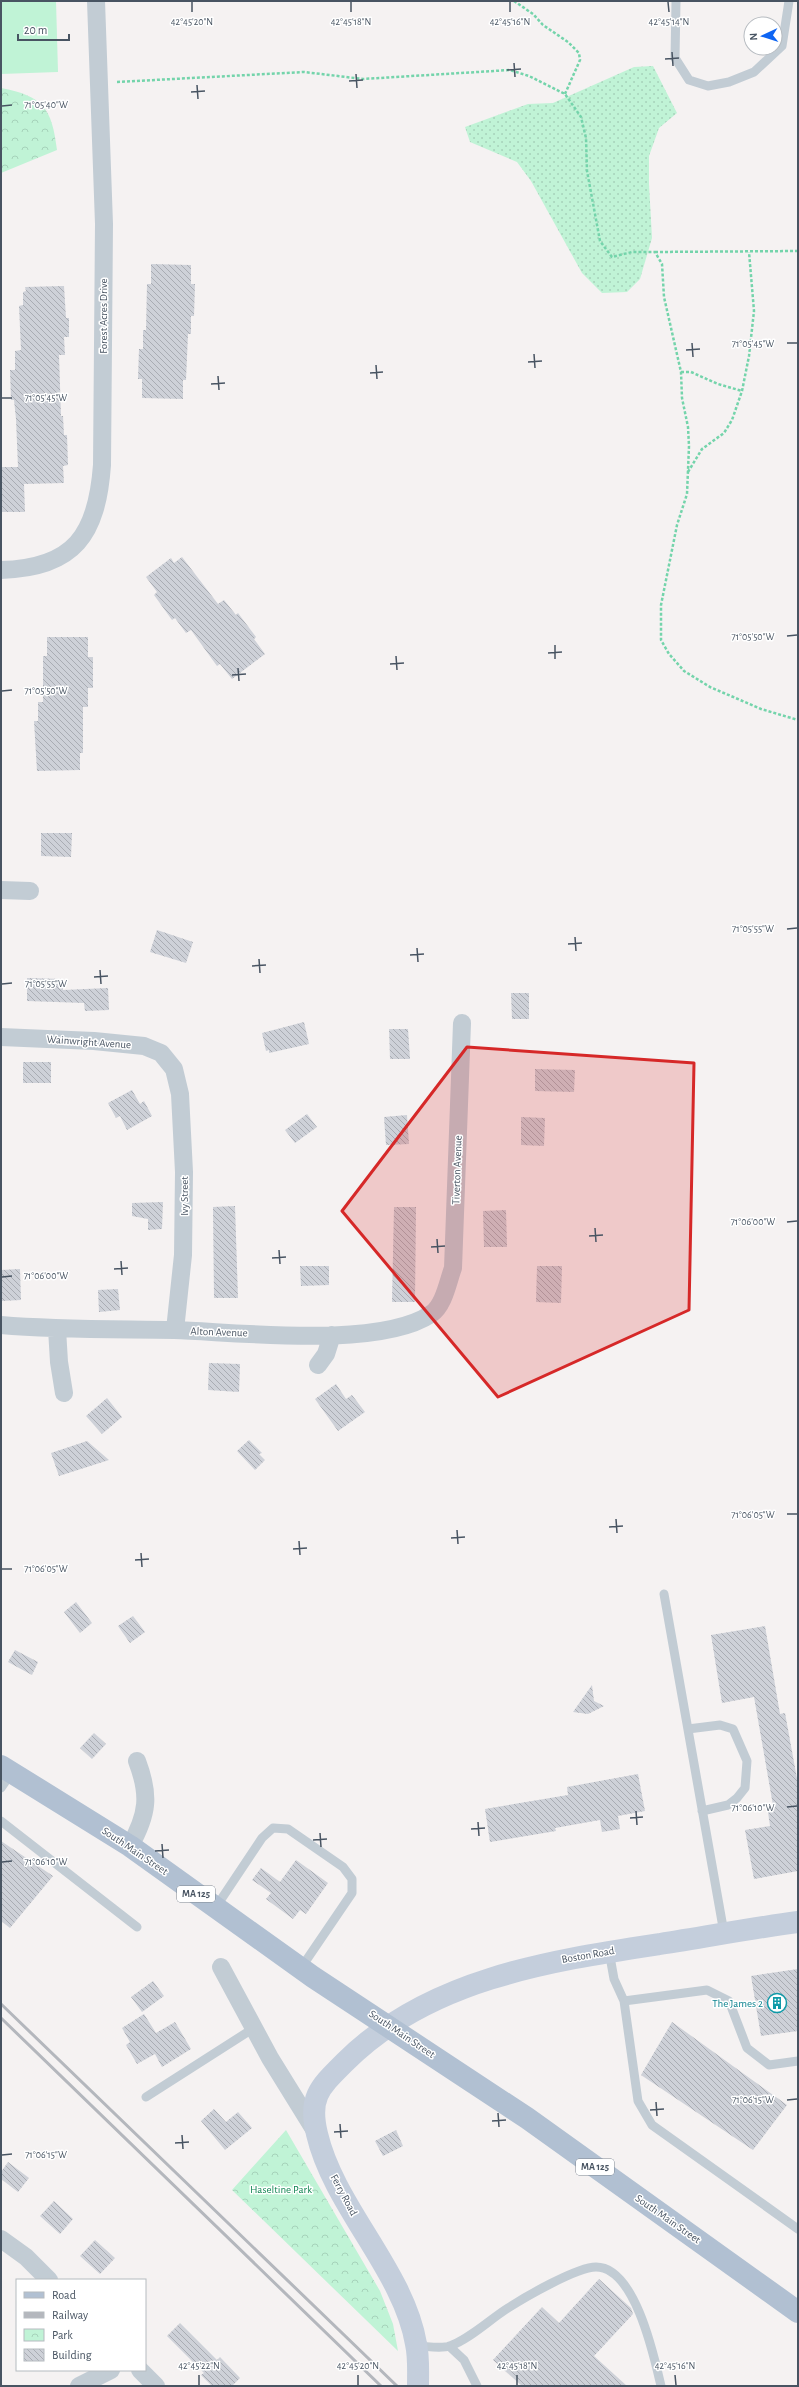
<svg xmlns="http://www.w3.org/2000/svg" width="799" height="2387" font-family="'Alegreya Sans',sans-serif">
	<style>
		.grass { fill: url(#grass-dots) }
		.park { fill: url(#park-crowns) }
		.garden { fill: #c0f3d6 }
		.building { fill: url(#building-back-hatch) }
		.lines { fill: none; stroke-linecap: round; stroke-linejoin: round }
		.path { stroke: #74d4ab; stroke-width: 2.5; stroke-dasharray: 3 2; stroke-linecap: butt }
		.lane { stroke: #c2ccd4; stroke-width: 9 }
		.street { stroke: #c2ccd4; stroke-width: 18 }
		.secondary { stroke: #c4cedc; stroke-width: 22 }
		.primary { stroke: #b1c0d2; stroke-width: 22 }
		.rail { stroke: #b4b7bd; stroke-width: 3 }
		.marked { fill: #d62828; fill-opacity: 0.2; stroke: #d62828; stroke-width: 3; stroke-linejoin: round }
		.ticks { fill: none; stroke: #485462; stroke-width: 1.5 }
		.labels { text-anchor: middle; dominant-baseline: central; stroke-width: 3; stroke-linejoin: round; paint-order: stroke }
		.shield { fill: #fff; stroke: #7f8791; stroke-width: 1 }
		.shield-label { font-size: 10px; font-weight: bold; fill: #485462 }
		.street-label { font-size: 11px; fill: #485462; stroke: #fff }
		.culture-label { font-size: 11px; fill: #0d838f; stroke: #fff; text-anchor: end }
		.park-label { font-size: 11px; fill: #118552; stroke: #fff }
		.ticks-label { font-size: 10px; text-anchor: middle; fill: #485462; stroke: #fff; stroke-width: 3; stroke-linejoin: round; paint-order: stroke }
	</style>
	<defs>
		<pattern id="grass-dots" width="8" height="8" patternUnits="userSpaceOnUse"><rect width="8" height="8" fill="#c0f3d6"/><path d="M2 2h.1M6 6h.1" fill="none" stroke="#a6d2ba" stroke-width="1.8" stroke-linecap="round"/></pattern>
		<pattern id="park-crowns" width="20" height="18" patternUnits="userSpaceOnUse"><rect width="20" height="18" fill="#c0f3d6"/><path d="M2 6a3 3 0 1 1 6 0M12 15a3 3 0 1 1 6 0" fill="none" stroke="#a6d2ba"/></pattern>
		<pattern id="building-back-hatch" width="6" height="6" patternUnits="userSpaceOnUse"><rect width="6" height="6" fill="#ced1d8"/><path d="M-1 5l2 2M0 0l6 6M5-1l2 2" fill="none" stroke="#a9acb3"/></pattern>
	</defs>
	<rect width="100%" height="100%" fill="#f5f2f2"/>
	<path class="grass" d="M653 66 677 113 659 128 649 156V184L652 238 640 279 627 292 602 293 582 273 531 181 517 162 470 142 465 127 528 104 553 103 634 67Z"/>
	<path class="park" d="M1 88C43 96 52 108 57 150L1 173Z
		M286 2130 380 2291 393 2324 398 2351 232 2190Z"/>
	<path class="garden" d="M1 1H56L58 72 1 74Z"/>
	<path class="building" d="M151 264 191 265V284H195L194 316H191V334H188L186 380H183V399L142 398V379H138L139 349H143V330H146L147 284H151Z
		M64 286 66 318H69V337H64L65 355H59L61 416H63L64 435H67L68 465 63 466 64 483 24 484 25 512H1V467H18L16 419 14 400H11L10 370H15V351L21 350 19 306 23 305V292L26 291 25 287Z
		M182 557 218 604 224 600 236 615 238 613 256 637 254 639 265 654 232 679 220 664 217 666 191 630 186 633 175 618 172 620 154 595 157 592 146 577 171 558 174 563Z
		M47 637H88V657H93V688H88V707H83V753H80V770L37 771 34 721H38V702H43V656H47Z
		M41 833H72L71 857 41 856Z
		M157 930 193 942 186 963 150 952Z
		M27 978 63 979V990L108 988 109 1010 85 1011 84 1003 27 1001Z
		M511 993H529V1019H512Z
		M304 1022 309 1044 269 1053V1050L266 1051 262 1033Z
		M389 1029H408L410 1059H390Z
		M23 1062H51V1083H23Z
		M535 1069 575 1070 574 1092 535 1091Z
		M132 1090 140 1104 144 1101 152 1116 127 1130 120 1116 116 1118 108 1103Z
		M307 1114 317 1127 295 1143 285 1130Z
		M407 1115 409 1144 386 1145 384 1117Z
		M521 1117 545 1118 544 1146 521 1145Z
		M163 1202 162 1229 148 1230V1219L132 1216V1203Z
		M235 1206 238 1298H214L213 1207Z
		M394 1207H416L415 1302H392Z
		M506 1210 507 1247H484L483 1211Z
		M300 1266H329V1285L301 1286Z
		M537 1266H562L561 1303 536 1302Z
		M20 1269 21 1300 1 1301V1270Z
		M118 1289 120 1310 99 1312 98 1290Z
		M209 1363 240 1364 239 1392 208 1390Z
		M336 1384 346 1399 352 1395 365 1412 338 1431 315 1399Z
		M107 1398 122 1417 102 1434 86 1416Z
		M249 1440 262 1453 259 1454 265 1460 255 1470 237 1451Z
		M87 1441 109 1460 59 1476 51 1453Z
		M76 1602 92 1623 80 1633 64 1612Z
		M133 1616 145 1632 130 1643 118 1626Z
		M765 1626 780 1714 785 1713 798 1784V1871L754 1879 745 1830 770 1826 768 1812 774 1811 754 1697 722 1703 711 1635Z
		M15 1650 38 1662 32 1675 8 1662Z
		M592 1685 594 1701 604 1706 588 1714 573 1712Z
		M94 1733 106 1744 92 1759 80 1748Z
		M638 1774 645 1811 618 1816 620 1829 602 1832 600 1820 555 1828 556 1831 490 1842 485 1809 568 1795 567 1787Z
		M1 1841 53 1876 10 1928 1 1921Z
		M296 1860 328 1883 306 1914 300 1910 293 1919 266 1899 271 1893 252 1880 261 1868 280 1882Z
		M798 1969V2031L761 2036 751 1976Z
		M153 1981 164 1996 142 2012 131 1997Z
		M144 2014 156 2033 175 2022 191 2049 162 2067 155 2054 137 2064 126 2045 130 2042 122 2028Z
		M672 2022 787 2105 753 2150 641 2075Z
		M214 2109 226 2122 238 2112 252 2128 225 2150 201 2121Z
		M396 2130 403 2146 383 2156 375 2141Z
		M8 2162 29 2178 18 2192 1 2179V2172Z
		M54 2201 73 2219 60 2234 40 2216Z
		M95 2240 115 2258 100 2274 80 2256Z
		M599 2279 631 2308 633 2314 594 2356 627 2386H522L493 2360 542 2307 559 2323Z
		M180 2323 217 2360 220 2357 240 2378 232 2386H212L201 2375 204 2373 167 2336Z"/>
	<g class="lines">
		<path class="path" d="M514 1 533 14 543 25 568 42 579 53 580 60 565 94
			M117 82 304 72 363 79 510 70 529 76 565 94 581 117 586 138 587 171 600 241 612 257 632 252H655L662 264 664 297 681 372 682 398 688 427 689 446 687 494 677 525 661 605V640L669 654 684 671 710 687 761 709 798 720
			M655 252 798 251
			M681 372H691L718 384 742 391
			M688 472 702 449 724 433 732 420 742 391 749 356 754 311 749 252"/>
		<path class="lane" d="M676 1 675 58 689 80 708 86 729 82 754 72 782 46 789 1
			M664 1594 724 1933
			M688 1729 720 1725 733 1729 747 1761 745 1788 737 1798 728 1805 702 1811
			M1 1788 12 1772
			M1 1821 137 1927
			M216 1907 262 1838 273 1828 288 1829 343 1867 352 1879V1893L301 1968
			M609 1951 614 1979 624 2001
			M798 2061 769 2065 747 2048 729 2001 707 1990 624 2001 638 2101 652 2125 798 2229
			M146 2097 254 2028
			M416 2346C426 2346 441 2349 450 2346 471 2338 489 2320 508 2308 525 2297 577 2267 596 2267 635 2267 654 2356 661 2386
			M449 2346 464 2360 477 2386"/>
		<path class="street" d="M1 570C75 568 97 534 102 465L104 224 96 1
			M1 890 30 891
			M1 1037 94 1041 144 1046 161 1053 174 1069 180 1094 184 1172 183 1255 175 1330
			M1 1325C59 1330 116 1329 174 1330 238 1332 379 1349 431 1314 444 1306 448 1281 453 1268L462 1023
			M57 1329 59 1362 64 1393
			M318 1365 326 1354 332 1335
			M130 1846C148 1814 150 1795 137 1761
			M221 1967 270 2058 317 2134
			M1 2239 26 2257 49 2280
			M140 2370 156 2386
			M79 2386 111 2370"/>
		<path class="secondary" d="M418 2386C418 2372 419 2357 416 2344 404 2271 334 2207 317 2134 308 2097 320 2087 345 2062 428 1979 549 1961 660 1944 706 1937 752 1928 798 1922"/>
		<path class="primary" d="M1 1766 130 1846 313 1977 527 2118 798 2312"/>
		<path class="rail" d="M1 2004 397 2386
			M1 2018 381 2386"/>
	</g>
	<path class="marked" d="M467 1047 694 1063 689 1310 498 1397 342 1211Z"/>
	<path class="ticks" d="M192 2V12M351 2V12M510 2V12M668 2 669 12M672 52 673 66M665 59 679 58M514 63 515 77M507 70 521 69M356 74 357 88M349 81 363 80M197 85 198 99M191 92 205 91M2 106 12 105M692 343 693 357M787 343H797M686 350 700 349M534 354 535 368M528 362 542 361M376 365 377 379M370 373 383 372M218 376 219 390M211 384 225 383M2 398H12M787 636 797 635M555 645V659M548 653 562 652M396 656 397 670M390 664 404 663M238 668 239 681M232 675 246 674M2 691 12 690M787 929 797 928M575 937 576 951M568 944 582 943M417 948 418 962M410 955 424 954M259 959 260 973M252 966 266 965M100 970 101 984M94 977 108 976M2 984 12 983M787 1222 797 1221M595 1228 596 1242M589 1236 603 1235M437 1239 438 1253M431 1247 445 1246M279 1250 280 1264M272 1258 286 1257M121 1261 122 1275M114 1269 128 1268M2 1277 12 1276M787 1514H797M616 1519 617 1533M609 1527 623 1526M457 1530 458 1544M451 1538 465 1537M299 1541 300 1555M293 1549 307 1548M141 1553 142 1567M135 1560 149 1559M2 1569H12M787 1807 797 1806M636 1811 637 1825M630 1818 643 1817M478 1822 479 1836M471 1829 485 1828M320 1833 321 1847M313 1840 327 1839M162 1844 163 1858M155 1851 169 1850M2 1862 12 1861M787 2100 797 2099M656 2102 657 2116M650 2110 664 2109M498 2113 499 2127M492 2121 506 2120M340 2124 341 2138M334 2132 348 2131M182 2135 183 2149M175 2143 189 2142M2 2155 12 2154M199 2375V2385M358 2375V2385M517 2375V2385M675 2375 676 2385"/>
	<defs>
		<g id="building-ring" transform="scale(1)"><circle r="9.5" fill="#fff" stroke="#0f9aa8" stroke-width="1.5"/><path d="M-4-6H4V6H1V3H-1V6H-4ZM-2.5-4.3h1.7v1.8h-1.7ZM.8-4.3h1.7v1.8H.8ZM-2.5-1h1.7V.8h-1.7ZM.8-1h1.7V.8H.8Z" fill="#0f9aa8"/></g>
	</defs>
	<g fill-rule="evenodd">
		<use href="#building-ring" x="777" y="2003"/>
	</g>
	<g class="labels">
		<g class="shield">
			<rect x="177" y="1886" width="38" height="16" rx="3"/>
			<rect x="576" y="2159" width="38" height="16" rx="3"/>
		</g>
		<g class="shield-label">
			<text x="196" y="1894">MA 125</text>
			<text x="595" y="2167">MA 125</text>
		</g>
		<g class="street-label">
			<text transform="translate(103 316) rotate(-90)">Forest Acres Drive</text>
			<text transform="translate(89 1042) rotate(4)">Wainwright Avenue</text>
			<text transform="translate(457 1170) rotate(-88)">Tiverton Avenue</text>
			<text transform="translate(184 1196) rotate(-90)">Ivy Street</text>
			<text transform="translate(219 1332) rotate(2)">Alton Avenue</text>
			<text transform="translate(135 1851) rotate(34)">South Main Street</text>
			<text transform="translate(588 1955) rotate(-10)">Boston Road</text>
			<text transform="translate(402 2034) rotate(34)">South Main Street</text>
			<text transform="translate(344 2195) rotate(62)">Ferry Road</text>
			<text transform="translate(668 2219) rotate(35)">South Main Street</text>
		</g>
		<g class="culture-label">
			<text x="763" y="2003">The James 2</text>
		</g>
		<g class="park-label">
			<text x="281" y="2189">Haseltine Park</text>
		</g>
	</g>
	<g class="ticks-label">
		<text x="192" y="25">42°45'20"N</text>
		<text x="351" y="25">42°45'18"N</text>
		<text x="510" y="25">42°45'16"N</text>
		<text x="669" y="25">42°45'14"N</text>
		<text x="46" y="108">71°05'40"W</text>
		<text x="753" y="347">71°05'45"W</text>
		<text x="46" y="401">71°05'45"W</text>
		<text x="753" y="640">71°05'50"W</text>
		<text x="46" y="694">71°05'50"W</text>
		<text x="753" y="932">71°05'55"W</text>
		<text x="46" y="987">71°05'55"W</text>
		<text x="753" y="1225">71°06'00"W</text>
		<text x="46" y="1279">71°06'00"W</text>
		<text x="753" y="1518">71°06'05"W</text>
		<text x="46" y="1572">71°06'05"W</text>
		<text x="753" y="1811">71°06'10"W</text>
		<text x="46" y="1865">71°06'10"W</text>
		<text x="753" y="2103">71°06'15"W</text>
		<text x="46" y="2158">71°06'15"W</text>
		<text x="199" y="2369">42°45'22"N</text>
		<text x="358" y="2369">42°45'20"N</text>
		<text x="517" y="2369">42°45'18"N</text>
		<text x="675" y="2369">42°45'16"N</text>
	</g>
	<rect width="799" height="2387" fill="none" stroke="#485462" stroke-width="4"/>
	<rect x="16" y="2279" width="130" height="92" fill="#ffffff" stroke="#b6bbc0"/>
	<rect x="24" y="2292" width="20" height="6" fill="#b1c0d2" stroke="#b6bbc0"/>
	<text x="52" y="2299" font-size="12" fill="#485462">Road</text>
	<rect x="24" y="2312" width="20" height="6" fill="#b4b7bd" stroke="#b6bbc0"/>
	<text x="52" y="2319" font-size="12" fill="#485462">Railway</text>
	<rect x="24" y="2329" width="20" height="12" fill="url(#park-crowns)" stroke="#b6bbc0"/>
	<text x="52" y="2339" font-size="12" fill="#485462">Park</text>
	<rect x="24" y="2349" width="20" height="12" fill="url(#building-back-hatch)" stroke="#b6bbc0"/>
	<text x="52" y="2359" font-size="12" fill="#485462">Building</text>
	<g transform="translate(763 36) rotate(266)"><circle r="19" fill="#ffffff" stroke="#b6bbc0"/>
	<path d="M0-3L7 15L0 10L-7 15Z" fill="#0e65f3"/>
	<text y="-6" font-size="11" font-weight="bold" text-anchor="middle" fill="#485462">N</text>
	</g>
	<path d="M18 34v6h51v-6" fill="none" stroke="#485462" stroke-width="2"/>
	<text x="24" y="34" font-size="12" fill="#485462" stroke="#ffffff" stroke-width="3" paint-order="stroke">20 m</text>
</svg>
